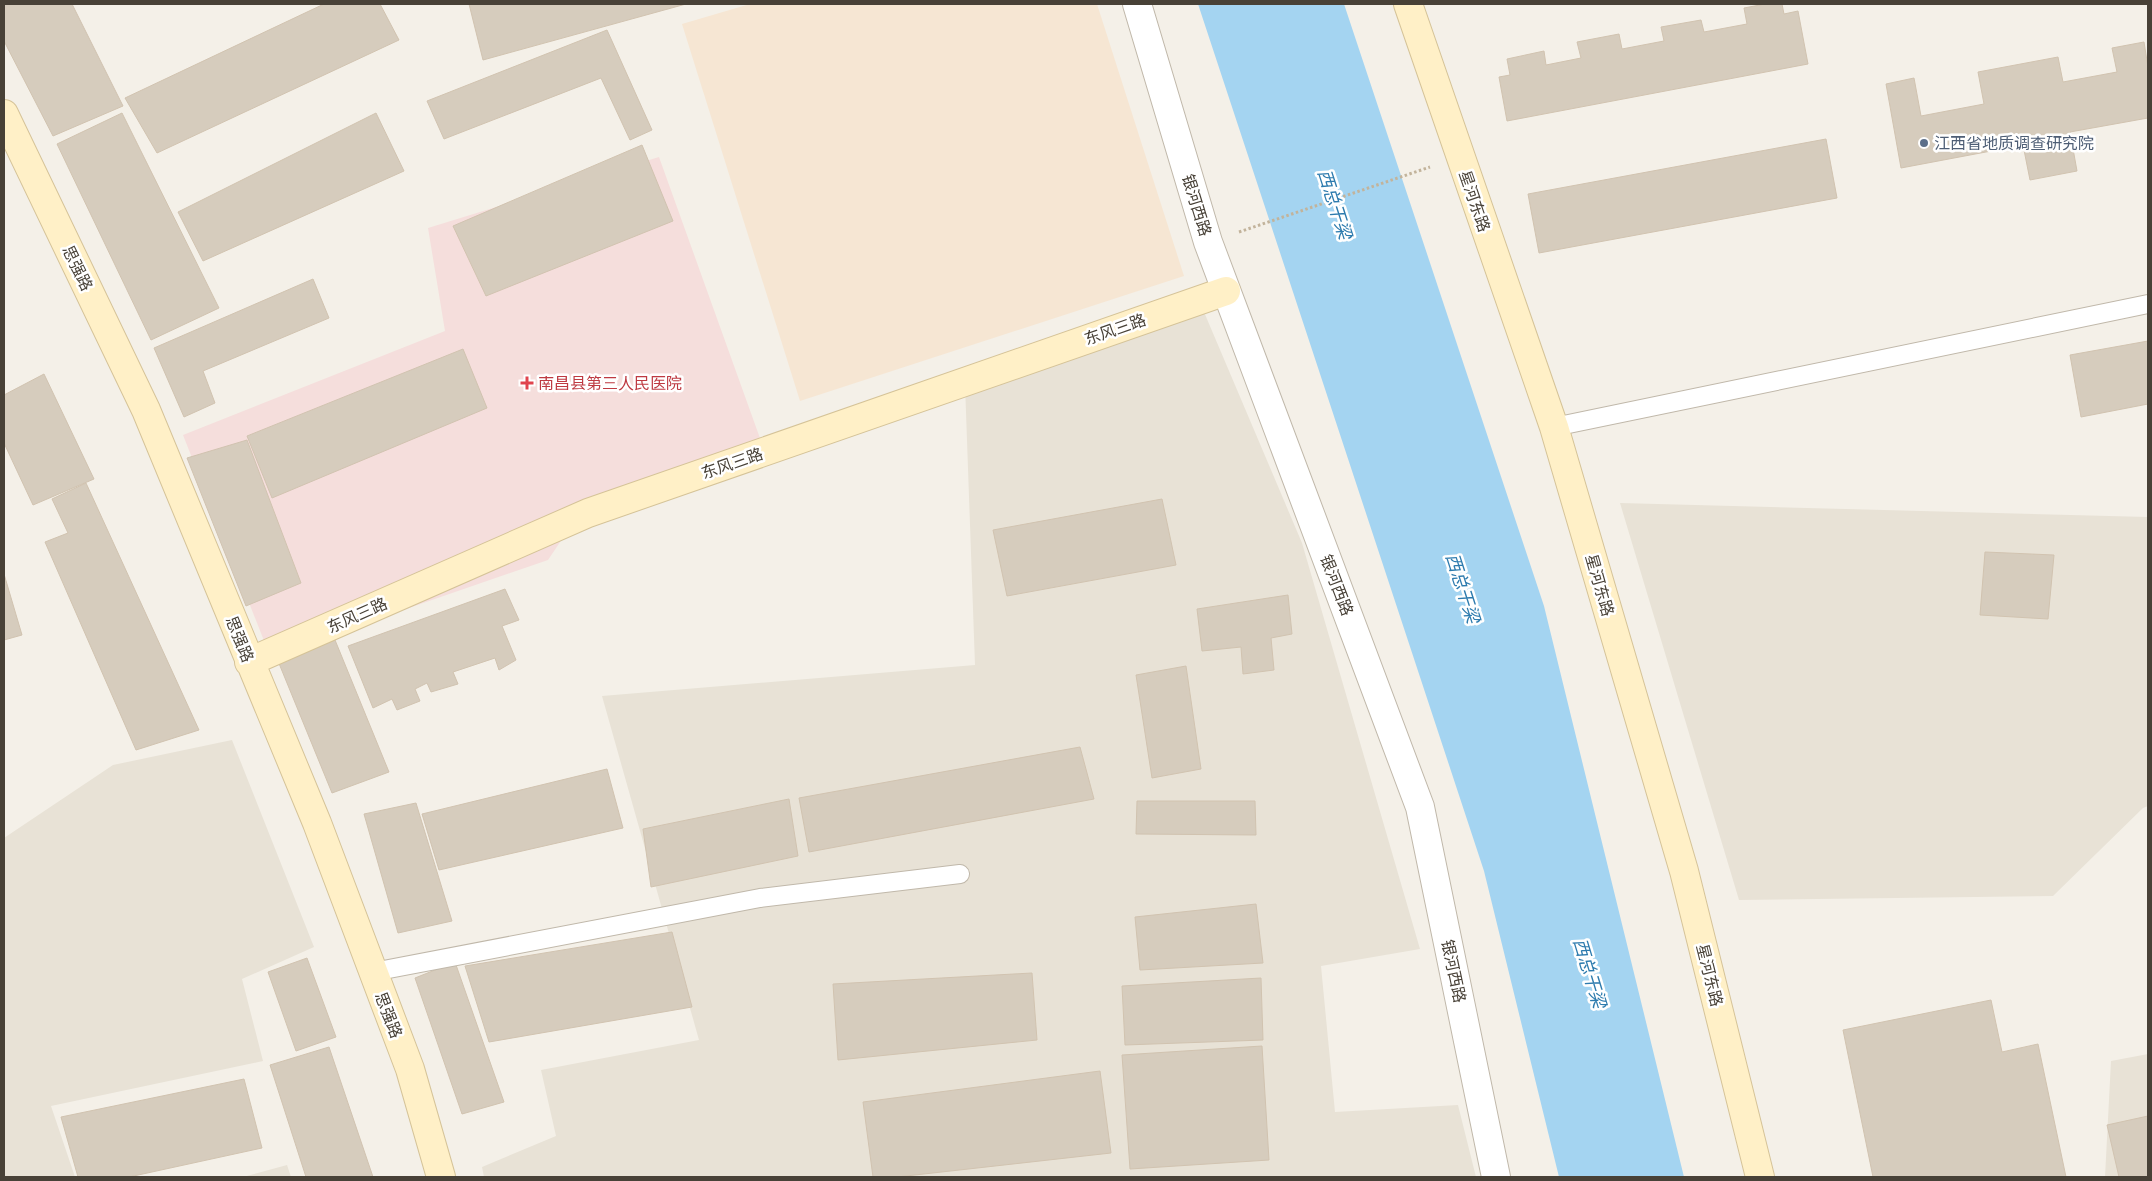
<svg xmlns="http://www.w3.org/2000/svg" width="2152" height="1181" font-family="'Asap Condensed','Noto Sans SC',sans-serif">
	<style>
		.residential { fill: #e8e2d6 }
		.commercial { fill: #f6e6d3 }
		.medical { fill: #f5dedc }
		.water { fill: #a4d4f1 }
		.building { fill: #d6ccbd; stroke: #d1c3b0 }
		.lines { fill: none; stroke-linecap: round; stroke-linejoin: round }
		.lane-casing { stroke: #c0b8aa; stroke-width: 20 }
		.street-casing { stroke: #c0b8aa; stroke-width: 30 }
		.secondary-casing { stroke: #d5c398; stroke-width: 30 }
		.path { stroke: #c2b39b; stroke-width: 3; stroke-dasharray: 2.5 2.5; stroke-linecap: butt }
		.lane { stroke: #fff; stroke-width: 18 }
		.street { stroke: #fff; stroke-width: 28 }
		.secondary { stroke: #fff0c7; stroke-width: 28 }
		.service-dot { fill: #5c6f8a; stroke: #fff; stroke-width: 2 }
		.health-dot { fill: #e0444e; stroke: #fff; stroke-width: 2 }
		.labels { text-anchor: middle; dominant-baseline: central; stroke-width: 5; stroke-linejoin: round; paint-order: stroke }
		.service-label { font-size: 16px; fill: #4e5e75; stroke: #fff; text-anchor: start }
		.street-label { font-size: 16px; fill: #484137; stroke: #fff }
		.health-label { font-size: 16px; fill: #be3a42; stroke: #fff; text-anchor: start }
		.water-label { font-size: 18px; font-style: italic; fill: #2d7bae; stroke: #fff }
	</style>
	<rect width="100%" height="100%" fill="#f4f0e8"/>
	<path class="residential" d="M1204 312 1302 543 1420 949 1321 966 1335 1112 1458 1105 1476 1177H484L482 1167 556 1136 541 1070 699 1040 602 696 975 665 965 384Z
		M1620 503 2148 517V806L2143 808 2053 896 1739 900Z
		M232 740 314 947 242 979 263 1061 51 1106 75 1177H4V838L113 765Z
		M2148 1054V1177H2105L2111 1061Z
		M287 1165 291 1177H243Z"/>
	<path class="commercial" d="M750 4H1097L1184 276 800 401 682 24Z"/>
	<path class="medical" d="M659 157 761 441 581 511 548 560 270 656 183 435 445 331 428 228Z"/>
	<path class="water" d="M1198 4H1344L1544 606 1684 1177H1559L1484 871Z"/>
	<path class="building" d="M4 4H72L123 106 53 136 4 41Z
		M324 4H380L399 40 157 153 125 98Z
		M469 4H686L483 60Z
		M1765 4H1782L1784 14 1798 11 1808 64 1507 121 1499 77 1510 75 1507 59 1544 51 1546 65 1581 58 1577 42 1619 34 1622 49 1664 41 1661 27 1701 20 1704 32 1747 24 1744 8Z
		M607 30 652 130 630 140 601 78 444 139 427 101Z
		M2144 42 2148 67V118L2070 132 2077 171 2030 180 2023 145 1901 168 1886 84 1914 78 1921 116 1984 104 1978 72 2058 57 2063 82 2117 72 2112 48Z
		M122 113 219 308 151 340 57 144Z
		M376 113 404 171 203 261 178 212Z
		M1826 139 1837 198 1539 253 1528 194Z
		M642 145 673 221 486 296 453 226Z
		M313 279 329 318 203 371 215 403 184 417 154 348Z
		M2148 341V404L2081 417 2070 355Z
		M463 349 487 408 272 498 247 436Z
		M44 374 94 479 33 505 4 443V395Z
		M247 440 301 583 246 606 187 458Z
		M86 483 199 730 136 750 45 542 68 533 52 499Z
		M1162 499 1176 565 1007 596 993 530Z
		M1985 552 2054 555 2048 619 1980 615Z
		M4 574 22 635 4 640Z
		M505 589 519 620 502 626 516 660 499 670 495 658 453 672 458 684 431 692 427 683 415 689 420 701 397 710 392 699 373 708 348 646Z
		M1288 595 1292 634 1271 638 1274 670 1243 674 1241 647 1202 651 1197 609Z
		M335 640 389 772 332 793 278 661Z
		M1186 666 1201 769 1152 778 1136 675Z
		M1080 747 1094 799 809 852 799 798Z
		M607 769 623 828 439 870 422 814Z
		M789 799 798 856 651 887 643 829Z
		M1137 801H1255L1256 835 1136 834Z
		M416 803 452 921 398 933 364 814Z
		M1256 904 1263 963 1140 970 1135 917Z
		M672 932 692 1007 489 1042 465 966Z
		M307 958 336 1037 296 1051 268 972Z
		M455 962 504 1102 462 1114 415 978Z
		M1032 973 1037 1040 838 1060 833 984Z
		M1261 978 1263 1040 1125 1045 1122 986Z
		M1991 1000 2002 1052 2038 1044 2066 1177H1873L1843 1030Z
		M1262 1046 1269 1160 1130 1169 1122 1055Z
		M329 1047 373 1177H306L270 1065Z
		M1100 1071 1111 1153 897 1177H873L863 1102Z
		M244 1079 262 1148 129 1177H78L61 1117Z
		M2148 1116V1177H2119L2107 1125Z"/>
	<g class="lines">
		<g class="lane-casing">
			<path id="lane" d="M1554 427 2148 304
				M373 972 760 898 960 874"/>
		</g>
		<g class="street-casing">
			<path id="street" d="M1137 4 1208 242 1420 807 1496 1177"/>
		</g>
		<g class="secondary-casing">
			<path id="secondary" d="M1408 4 1554 427 1684 871 1760 1177
				M4 114 146 410 317 823 410 1069 441 1177
				M249 662 588 513 1226 291"/>
		</g>
		<path class="path" d="M1239 232 1430 167"/>
		<use href="#lane" class="lane"/>
		<use href="#street" class="street"/>
		<use href="#secondary" class="secondary"/>
	</g>
	<circle class="service-dot" cx="1924" cy="143" r="5"/>
	<path class="health-dot" d="M524.5 375.5h5v5h5v5h-5v5h-5v-5h-5v-5h5z"/>
	<g class="labels">
		<g class="service-label">
			<text x="1934" y="143">江西省地质调查研究院</text>
		</g>
		<g class="street-label">
			<text transform="translate(1475 201) rotate(71)">星河东路</text>
			<text transform="translate(1197 205) rotate(73)">银河西路</text>
			<text transform="translate(78 268) rotate(64)">思强路</text>
			<text transform="translate(1115 329) rotate(-19)">东风三路</text>
			<text transform="translate(732 463) rotate(-19)">东风三路</text>
			<text transform="translate(1337 585) rotate(69)">银河西路</text>
			<text transform="translate(1600 585) rotate(74)">星河东路</text>
			<text transform="translate(357 615) rotate(-24)">东风三路</text>
			<text transform="translate(240 639) rotate(68)">思强路</text>
			<text transform="translate(1454 971) rotate(78)">银河西路</text>
			<text transform="translate(1710 975) rotate(76)">星河东路</text>
			<text transform="translate(389 1015) rotate(69)">思强路</text>
		</g>
		<g class="health-label">
			<text x="538" y="383">南昌县第三人民医院</text>
		</g>
		<g class="water-label">
			<text transform="translate(1335 204) rotate(72)">西总干梁</text>
			<text transform="translate(1463 588) rotate(72)">西总干梁</text>
			<text transform="translate(1590 973) rotate(73)">西总干梁</text>
		</g>
	</g>
	<rect width="2152" height="1181" fill="none" stroke="#484137" stroke-width="10"/>
</svg>
